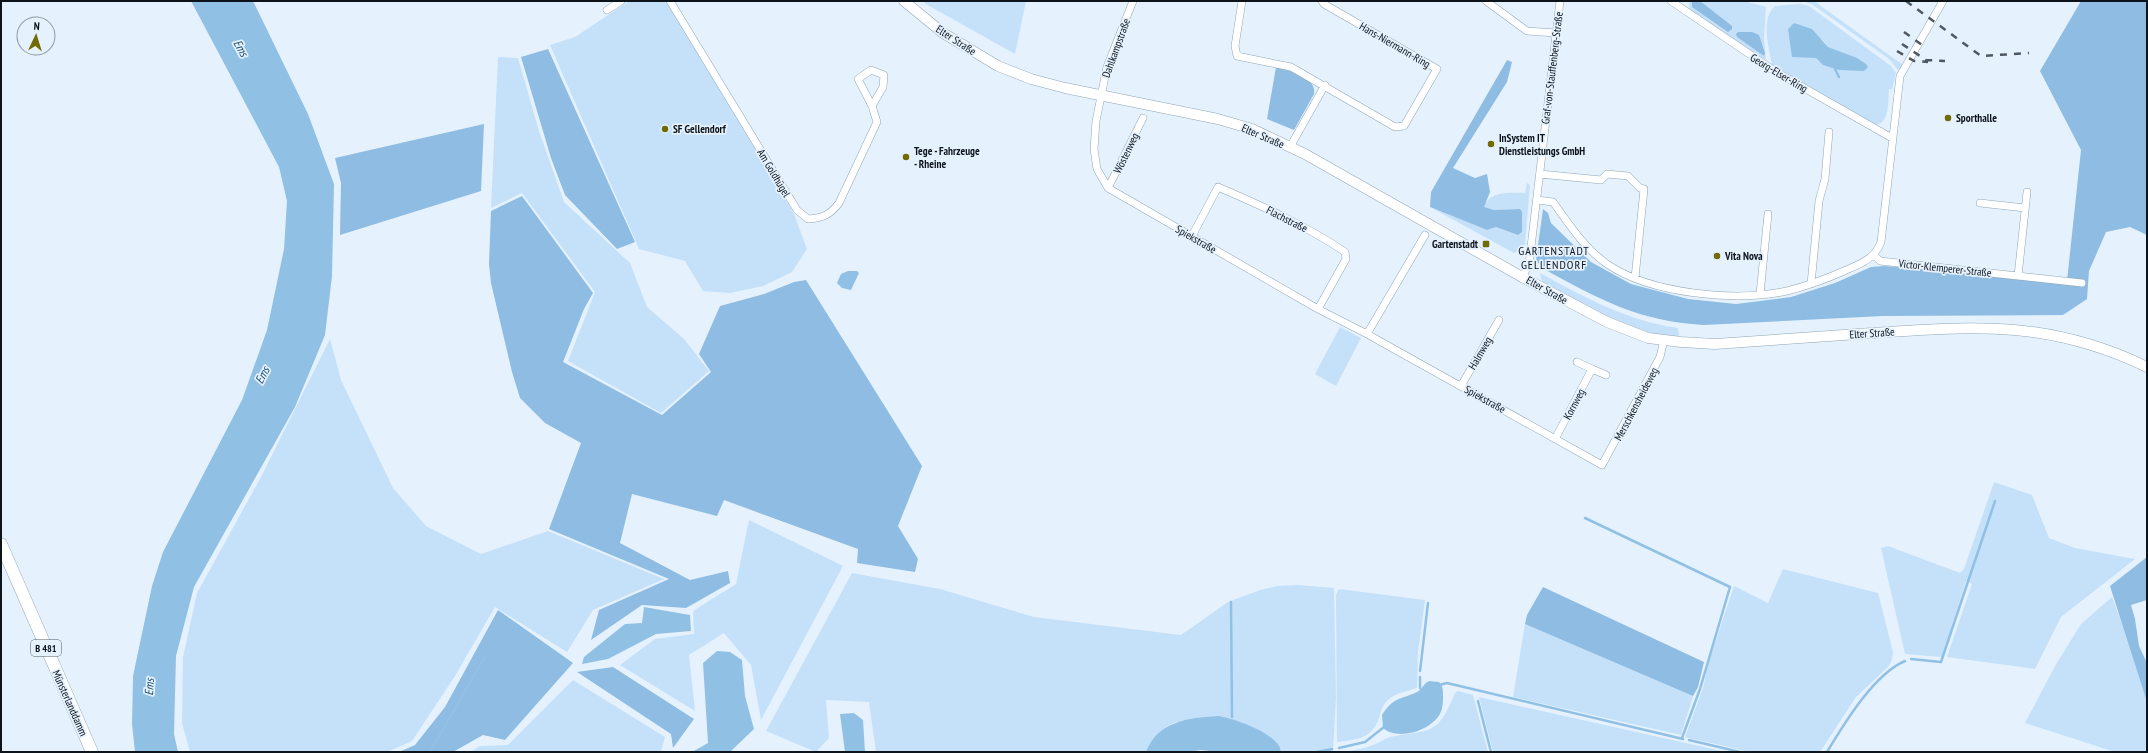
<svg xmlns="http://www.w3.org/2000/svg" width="2148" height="753" font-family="'PT Sans Narrow',sans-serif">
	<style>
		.green { fill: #c4e1f9; fill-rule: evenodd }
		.forest { fill: #8ebce2 }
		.water { fill: #91c0e5 }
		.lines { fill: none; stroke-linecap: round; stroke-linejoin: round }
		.stream { stroke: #91c0e5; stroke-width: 2.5 }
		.street-casing { stroke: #90a5b6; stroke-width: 8 }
		.secondary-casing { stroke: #90a5b6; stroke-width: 11 }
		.primary-casing { stroke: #90a5b6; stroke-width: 13 }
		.street { stroke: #fff; stroke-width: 7 }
		.secondary { stroke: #fff; stroke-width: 10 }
		.primary { stroke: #fff; stroke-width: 12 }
		.rail { stroke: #4f5860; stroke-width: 2.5; stroke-dasharray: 7 7; stroke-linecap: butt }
		.poi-dot { fill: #706b05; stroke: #e5f2fe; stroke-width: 1.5 }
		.labels { text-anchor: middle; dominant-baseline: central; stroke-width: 3.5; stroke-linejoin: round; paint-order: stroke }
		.shield { fill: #e5f2fe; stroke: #4d565e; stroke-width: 1 }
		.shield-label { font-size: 10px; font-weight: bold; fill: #0c131a }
		.street-label { font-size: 11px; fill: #0c131a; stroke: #e5f2fe }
		.poi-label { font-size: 11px; font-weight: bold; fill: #0c131a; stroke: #e5f2fe; text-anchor: start }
		.water-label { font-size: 12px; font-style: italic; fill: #154b6f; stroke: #e5f2fe }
		.neighbourhood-label { font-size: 12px; letter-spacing: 1px; fill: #0c131a; stroke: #e5f2fe }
	</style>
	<rect width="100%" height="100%" fill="#e5f2fe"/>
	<path class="green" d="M629 1H666L794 214 807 249 792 272 763 286 730 293 703 291 685 261 639 249 550 45 575 37Z
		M927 1H1026L1015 54 924 3Z
		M1689 1H1744L1766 7 1764 39 1766 59 1764 60 1689 9Z
		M1804 1H1814L1903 65 1898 70 1889 59 1813 5Z
		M1800 4 1809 6 1891 66 1896 73 1892 89H1889C1888 101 1890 122 1876 125L1791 78 1772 65C1769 48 1760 19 1775 6ZM1822 39 1828 47 1841 53 1819 62 1816 58Z
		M498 57 518 58 539 131 564 202 630 263 647 307 684 339 709 371 661 413 568 361 595 292 522 193 491 208Z
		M1527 183 1530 185 1525 244 1523 248 1514 253 1430 207 1487 230 1496 227 1518 235 1520 209 1494 210 1483 207C1492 190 1508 193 1525 193Z
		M1540 273C1584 297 1627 321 1678 328L1679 336C1641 339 1575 303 1543 282L1541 279Z
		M1340 327 1361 338 1336 386 1315 374Z
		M330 339 341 380 393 488 426 526 481 554 548 531 664 579 593 610 567 652 495 607 455 676 412 741 387 752H190L182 723 183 657 197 593 261 477Z
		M1994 482 2032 495 2049 538 2075 548 2135 559 2061 617 2035 669 1947 657 1972 584 1966 581 1942 657 1905 654 1881 548 1888 546 1960 573 1964 569Z
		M749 520 843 566 761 720 751 665 724 633 689 655 695 711 620 665 655 639 694 634 693 611 736 584Z
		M1783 569 1878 593 1893 652 1892 659 1889 666 1856 697 1820 752H1750L1685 737 1703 688 1708 664 1734 586 1768 603Z
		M852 573 940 589 1034 617 1181 635 1228 602 1260 590 1277 586 1298 585 1334 588 1336 698 1333 752H1281V749L1176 722C1161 729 1153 737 1146 752H876L869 702 826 700 829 738 816 752 766 731Z
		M1339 589 1425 600 1418 652 1417 688C1408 691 1396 693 1389 699 1383 704 1381 711 1379 718 1372 739 1356 740 1337 742L1336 595Z
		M2112 597 2125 632 2147 702V752H2115L2025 723 2055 666 2081 624Z
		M1525 624 1693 696 1681 735 1513 697Z
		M573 680 665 737 661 752H471L479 746 508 745Z
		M1458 691 1473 695 1488 752H1343C1353 750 1364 749 1373 745 1379 743 1384 739 1390 737 1431 729 1437 737 1455 693Z
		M1479 697 1726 752H1493Z"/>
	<path class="forest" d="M1692 1H1700L1732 26V29L1728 32 1692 7Z
		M2081 1H2147V235L2130 227 2106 232 2089 271 2087 299 2063 315 1883 316 1704 325C1637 321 1599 299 1542 268L1536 260 1543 209 1548 213 1551 223 1591 262 1631 284 1688 299 1736 304 1791 297 1835 283 1871 267 1884 266 2067 281 2081 150 2040 71Z
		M1738 32H1752L1759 35 1765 53 1764 56 1737 37 1736 34Z
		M548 49 635 242 617 249 565 195 551 158 521 57Z
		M1507 60 1512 62 1507 82 1453 168 1475 178 1487 174 1490 192 1484 207 1494 210 1520 209 1522 212V232L1518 235 1496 227 1487 230 1430 207 1431 192Z
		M1276 67C1289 71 1317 77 1314 94L1294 130 1267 119Z
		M484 124 481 191 340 235 341 183 335 158Z
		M522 196 593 293 584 309 563 362 662 415 711 372 699 354 720 306 764 294 794 282 806 280 922 466 898 526 918 559 915 572 857 563 858 549 724 500 717 516 632 494 620 543 690 580 728 571 730 583 686 608 642 605 591 640 599 610 669 579 549 529 581 443 545 423 520 398 512 372 491 283 489 264 491 211Z
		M2147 557V600L2131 605 2135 619 2139 646 2147 663V702L2110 586Z
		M1543 587 1704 662 1698 687 1693 696 1525 624 1527 615Z
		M498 610 573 663 505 740 483 735 453 752H399L415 745 445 707Z
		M613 667 694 719 673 748 671 734 577 672Z"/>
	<path class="water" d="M191 1H253L308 114 334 184 332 276 325 335 295 407 194 587 176 656 174 734 178 752H135L132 724 133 676 152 586 163 552 242 400 267 330 284 249 287 201 279 167Z
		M1794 23 1812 29 1828 47 1857 58 1866 64 1868 67 1864 71 1839 70 1823 65 1816 58 1792 57 1788 29Z
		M848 271H857L859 273 851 290 842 288 837 283 841 274Z
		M644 607 690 615 691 631 656 634 608 659 582 664 584 657 625 624 642 623Z
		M717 651 730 652 742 660 745 696 754 729 730 752H692L708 743 703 663Z
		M1429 681 1439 682C1443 685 1443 691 1443 696 1443 702 1443 708 1440 714 1430 731 1398 741 1383 728L1382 715C1393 698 1398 700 1415 693 1421 691 1423 684 1429 681Z
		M854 713 863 720 865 752H845L840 714Z
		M1218 716C1233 718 1280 734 1281 752H1218L1201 750 1187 752H1146C1158 721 1188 718 1218 716Z"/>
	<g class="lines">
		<path class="stream" d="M1835 69 1839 77
			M1585 518 1730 587 1700 689 1682 738
			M1231 602 1232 717
			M1911 659 1941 662 1995 501
			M1420 671 1428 603
			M1420 677V688
			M1439 685 1447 683 1683 739
			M1478 701 1491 752
			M1689 740 1740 752
			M1339 748 1365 742 1384 727
			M430 752 484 658
			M1317 752 1332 749
			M1827 752C1844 724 1874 674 1905 661"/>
		<g class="street-casing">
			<path id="street" d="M670 1 797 210 808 219C823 218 830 215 839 203L877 122 872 106 858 79 871 70 884 75 883 87 872 106
				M1133 1 1107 67 1096 121 1094 149 1097 169 1108 188 1318 309 1367 334 1602 465 1660 357 1664 340
				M1242 1 1235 46 1237 56 1291 67 1395 127 1404 126 1437 69 1324 4 1322 1
				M1486 1 1527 31 1556 33
				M1671 1 1776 72 1892 138
				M607 10 621 1
				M1290 147 1325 85
				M1540 174 1601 180 1607 174 1628 176 1640 188 1644 189 1635 278
				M1108 188 1143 118
				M1537 200 1553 202C1569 224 1584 248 1607 264 1651 294 1735 302 1787 291 1807 286 1826 279 1844 271 1860 264 1875 259 1881 242L1900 76 1943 1
				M1980 203 2025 208
				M1192 236 1218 187C1262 206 1305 225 1345 252L1346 259 1318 309
				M1874 255 1880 261 2018 276 2027 192
				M2018 276 2082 283
				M1522 277 1529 264 1560 1
				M1811 284 1819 201 1825 179 1829 132
				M1760 294 1768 214
				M1367 334 1425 235
				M1592 369 1606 375
				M1461 386 1499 320
				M1555 439 1592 369 1577 362"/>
		</g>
		<g class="secondary-casing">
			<path id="secondary" d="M904 1 943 33 998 66 1031 79 1065 88 1218 119 1252 129 1305 154 1522 277 1607 322 1648 338 1681 342 1715 344C1767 340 1820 337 1872 333 1975 326 2050 320 2147 367"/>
		</g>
		<g class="primary-casing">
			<path id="primary" d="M1 544 92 752"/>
		</g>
		<use href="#street" class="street"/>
		<use href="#secondary" class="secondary"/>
		<use href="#primary" class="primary"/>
		<path class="rail" d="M1906 1 1981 56 2029 53
			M1904 32 1922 45
			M1902 44 1926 60 1945 61
			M1897 51 1914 61 1928 62"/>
	</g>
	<g class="poi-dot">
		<circle cx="1948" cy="118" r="4"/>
		<circle cx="665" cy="129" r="4"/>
		<circle cx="1491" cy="144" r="4"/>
		<circle cx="906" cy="157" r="4"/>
		<rect x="1482" y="240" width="8" height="8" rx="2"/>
		<circle cx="1717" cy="256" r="4"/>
	</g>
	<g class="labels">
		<rect class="shield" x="31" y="640" width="30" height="16" rx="3"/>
		<g class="shield-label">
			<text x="46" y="648">B 481</text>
		</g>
		<g class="street-label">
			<text transform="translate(956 40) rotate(33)">Elter Straße</text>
			<text transform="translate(1395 45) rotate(30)">Hans-Niermann-Ring</text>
			<text transform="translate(1116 48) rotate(-70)">Dahlkampstraße</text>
			<text transform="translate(1552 68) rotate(-83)">Graf-von-Stauffenberg-Straße</text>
			<text transform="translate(1779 73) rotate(31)">Georg-Elser-Ring</text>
			<text transform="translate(1263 136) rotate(23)">Elter Straße</text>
			<text transform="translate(1126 153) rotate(-64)">Wöstenweg</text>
			<text transform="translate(774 173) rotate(59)">Am Goldhügel</text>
			<text transform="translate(1287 219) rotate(27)">Flachstraße</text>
			<text transform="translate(1196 239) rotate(30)">Spiekstraße</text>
			<text transform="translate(1945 268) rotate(6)">Victor-Klemperer-Straße</text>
			<text transform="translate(1547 290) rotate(29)">Elter Straße</text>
			<text transform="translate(1872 333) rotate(-4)">Elter Straße</text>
			<text transform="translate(1480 353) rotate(-60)">Halmweg</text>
			<text transform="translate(1485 399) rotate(29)">Spiekstraße</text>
			<text transform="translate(1574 404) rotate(-62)">Kornweg</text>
			<text transform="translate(1636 404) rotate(-62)">Merschkensheideweg</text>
			<text transform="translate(70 703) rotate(66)">Münsterlanddamm</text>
		</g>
		<g class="poi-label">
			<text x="1956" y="118">Sporthalle</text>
			<text x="673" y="129">SF Gellendorf</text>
			<text x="1499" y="138">InSystem IT<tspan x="1499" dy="13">Dienstleistungs GmbH</tspan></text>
			<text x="914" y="151">Tege - Fahrzeuge<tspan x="914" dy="13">- Rheine</tspan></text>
			<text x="1478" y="244" text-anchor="end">Gartenstadt</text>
			<text x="1725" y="256">Vita Nova</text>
		</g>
		<g class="water-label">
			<text transform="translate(241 48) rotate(61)">Ems</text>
			<text transform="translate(262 375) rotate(-62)">Ems</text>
			<text transform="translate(149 687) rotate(-87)">Ems</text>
		</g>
		<g class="neighbourhood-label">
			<text x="1554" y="250">GARTENSTADT<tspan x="1554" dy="14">GELLENDORF</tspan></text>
		</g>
	</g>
	<rect width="2148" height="753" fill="none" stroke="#0c131a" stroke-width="4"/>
	<g transform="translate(36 36) rotate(4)"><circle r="19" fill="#e5f2fe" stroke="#8e99a3"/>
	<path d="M0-3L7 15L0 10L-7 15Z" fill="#706b05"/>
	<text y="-6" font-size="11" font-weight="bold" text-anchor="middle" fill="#0c131a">N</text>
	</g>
</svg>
